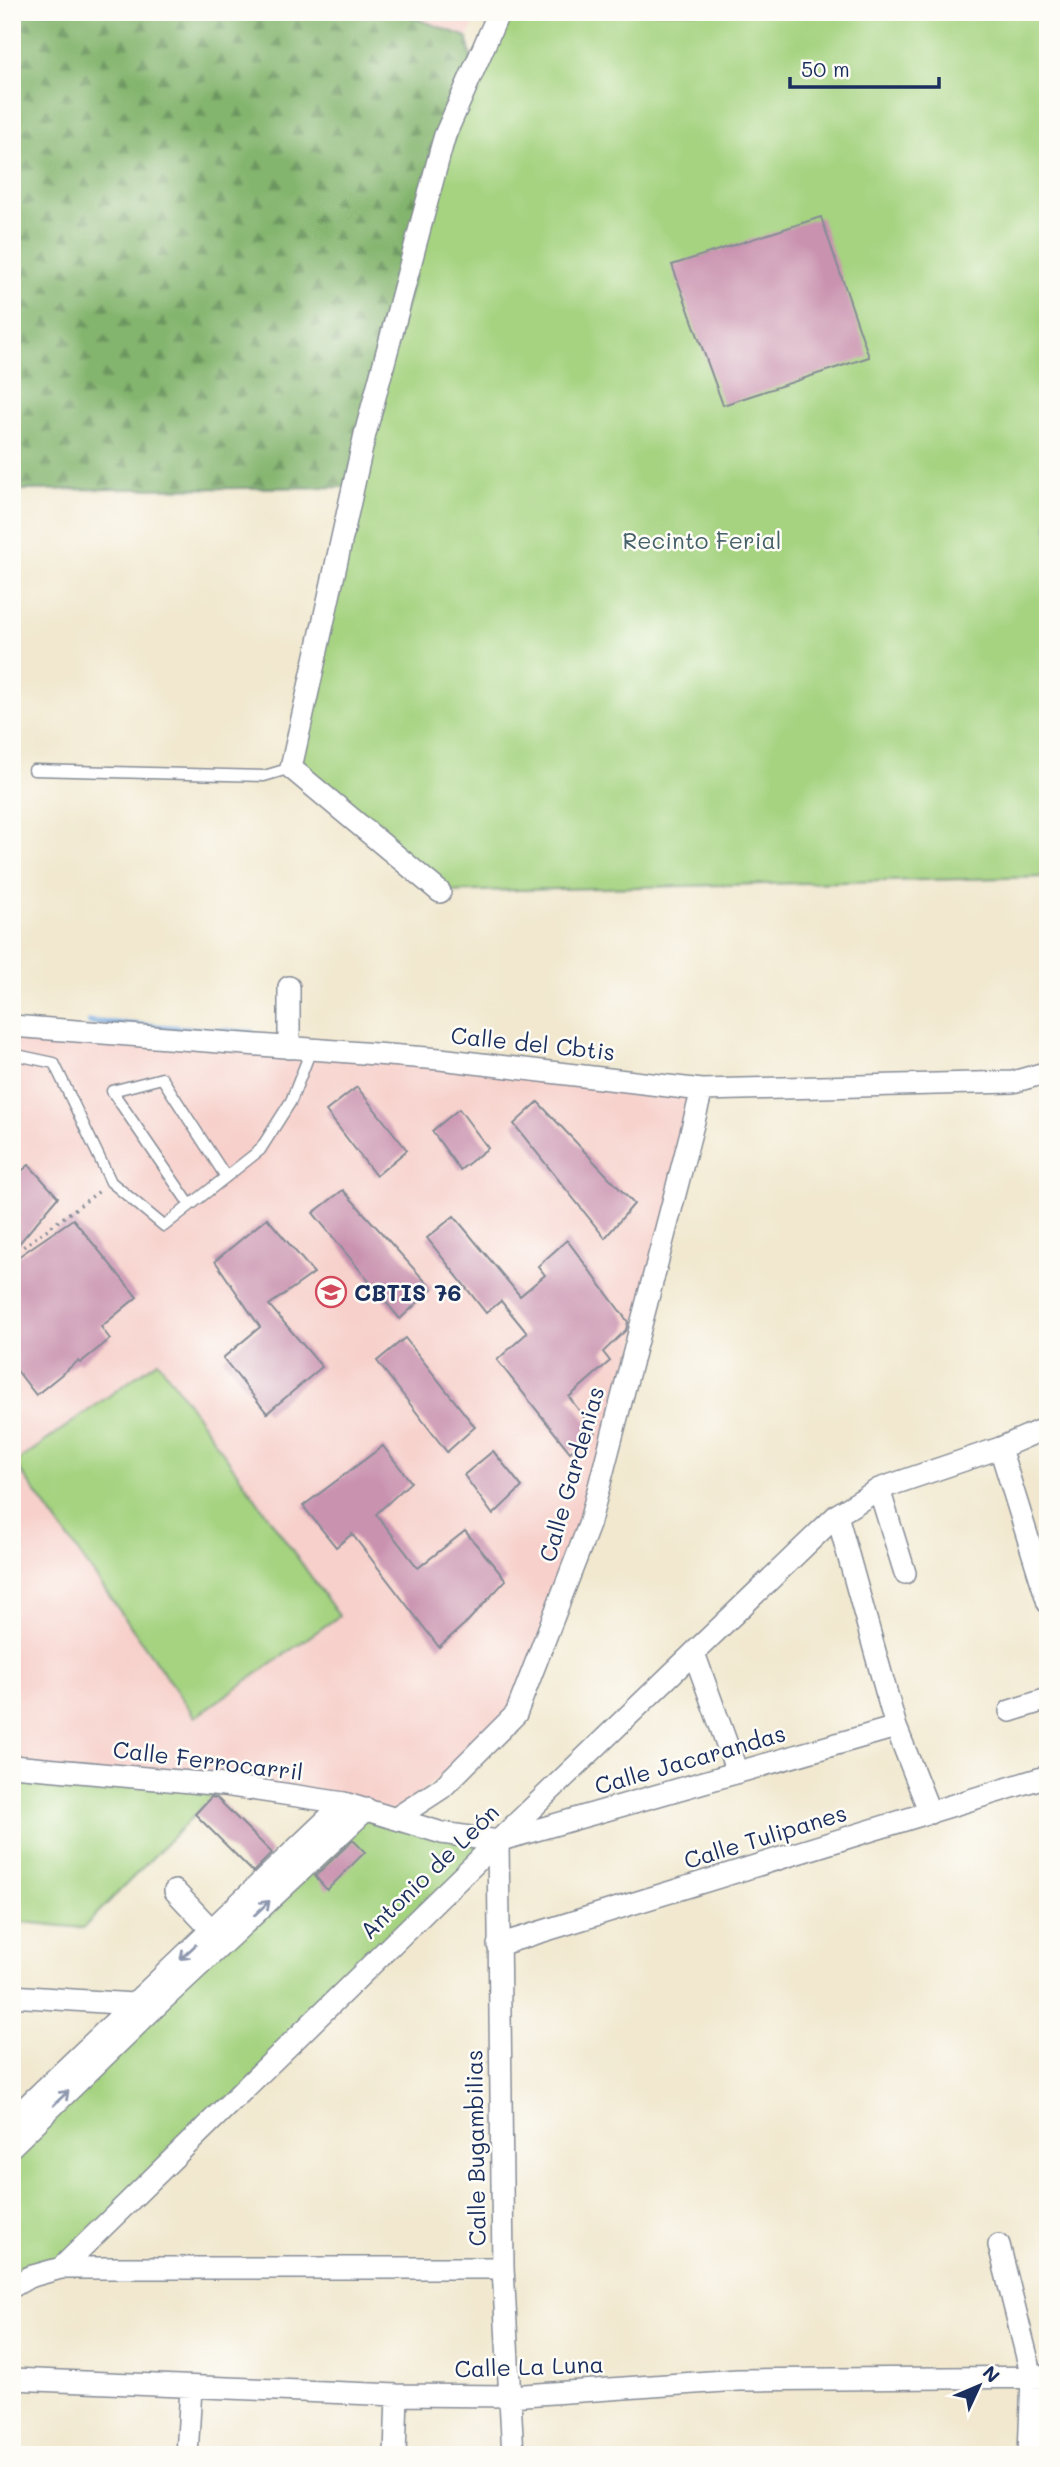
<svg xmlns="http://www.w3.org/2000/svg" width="1060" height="2467" font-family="Mali,sans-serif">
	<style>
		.built { fill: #f7d0cb }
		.green { fill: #a5d380; stroke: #60816f; stroke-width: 2 }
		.forest { fill: url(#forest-firs); stroke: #507266; stroke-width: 2 }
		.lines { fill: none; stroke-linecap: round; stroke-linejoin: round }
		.stream { stroke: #72a8e0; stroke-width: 6 }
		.building { fill: #c992af }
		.lane-casing { stroke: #868c96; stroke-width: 13 }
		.street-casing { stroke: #868c96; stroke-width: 24 }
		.path { stroke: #868c96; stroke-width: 3.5; stroke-dasharray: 2 5; stroke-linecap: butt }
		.lane { stroke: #fff; stroke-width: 10 }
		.street { stroke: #fff; stroke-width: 21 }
		.oneway { stroke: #8d97ae }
		.labels { text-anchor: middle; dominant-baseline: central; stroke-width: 5; stroke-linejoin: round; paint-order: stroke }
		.park-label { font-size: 23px; fill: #446068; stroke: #fdfcf7 }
		.street-label { font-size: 23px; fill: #1b2f5e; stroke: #fdfcf7 }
		.poi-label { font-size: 23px; font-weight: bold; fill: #1b2f5e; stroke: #fdfcf7; text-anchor: start }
	</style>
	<defs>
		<pattern id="forest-firs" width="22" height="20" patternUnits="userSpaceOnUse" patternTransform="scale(1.75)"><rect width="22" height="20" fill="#84b56e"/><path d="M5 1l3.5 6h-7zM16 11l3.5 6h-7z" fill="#6b945e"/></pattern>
	</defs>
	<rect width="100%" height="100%" fill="#fdfcf7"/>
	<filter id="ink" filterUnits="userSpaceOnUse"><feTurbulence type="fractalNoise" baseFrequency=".0143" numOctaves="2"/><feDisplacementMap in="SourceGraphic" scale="14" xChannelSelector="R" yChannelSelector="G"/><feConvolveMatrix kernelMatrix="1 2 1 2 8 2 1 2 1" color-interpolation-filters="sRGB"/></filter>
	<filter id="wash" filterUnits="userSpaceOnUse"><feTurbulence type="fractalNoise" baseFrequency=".00686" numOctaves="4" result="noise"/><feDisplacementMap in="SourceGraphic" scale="28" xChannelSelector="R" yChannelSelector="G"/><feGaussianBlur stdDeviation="1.57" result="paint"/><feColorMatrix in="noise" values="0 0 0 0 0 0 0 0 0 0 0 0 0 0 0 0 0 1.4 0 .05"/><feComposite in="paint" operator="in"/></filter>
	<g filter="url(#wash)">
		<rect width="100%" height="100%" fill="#f1e8cf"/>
		<path class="built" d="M398 12H481L467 37Z
			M12 1026 702 1090 596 1495 516 1713 390 1818 12 1766Z"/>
		<path class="green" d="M506 12H1048V877L440 892 291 768 439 160Z
			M158 1361 339 1616 195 1717 15 1463Z
			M12 1766 224 1785 83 1928 12 1921Z
			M367 1809 498 1841 61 2268 12 2287V2120Z"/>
		<path class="forest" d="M12 12H398L467 37 473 70 354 487 12 490Z"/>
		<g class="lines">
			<path class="stream" d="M90 1022 252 1033"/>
		</g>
		<g id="blocks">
			<path class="building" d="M821 217 869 357 723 405 672 265Z
				M357 1087 407 1150 376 1176 326 1111Z
				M538 1102 634 1204 605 1238 514 1124Z
				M459 1109 488 1148 460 1170 432 1131Z
				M29 1165 58 1197 12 1252V1179Z
				M343 1190 432 1289 400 1319 313 1213Z
				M454 1216 520 1296 545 1275 538 1266 567 1240 628 1322 626 1330 603 1352 610 1361 569 1397 595 1432 570 1452 497 1360 527 1333 501 1301 486 1313 427 1238Z
				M267 1218 314 1273 269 1305 322 1367 267 1413 223 1358 260 1327 215 1261Z
				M73 1219 137 1297 101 1327 110 1339 80 1363 78 1361 36 1395 12 1364V1261Z
				M405 1338 475 1427 447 1452 377 1361Z
				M383 1446 411 1482 376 1514 418 1568 465 1531 506 1580 467 1622 439 1647 352 1534 336 1547 303 1506Z
				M493 1451 522 1487 493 1515 464 1475Z
				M211 1797 217 1798 272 1853 253 1872 195 1814Z
				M353 1840 365 1852 327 1890 315 1876Z"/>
		</g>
	</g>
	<g filter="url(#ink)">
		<use href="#blocks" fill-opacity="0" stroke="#868c96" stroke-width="2"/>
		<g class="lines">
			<g class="lane-casing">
				<path id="lane" d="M34 770 264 776 291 768
					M12 1054 54 1063 111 1182 164 1226 260 1150 291 1101 311 1050
					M190 1205 112 1091 162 1078 226 1177"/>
			</g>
			<g class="street-casing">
				<path id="street" d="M440 892 291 768 365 434 441 149 445 135 499 12
					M289 987V1048
					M12 1026 440 1059 702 1090 1013 1082 1048 1072
					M1000 1448 1048 1603
					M879 1489 905 1573
					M837 1515 896 1727 930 1813
					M694 1653 737 1772
					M1010 1711 1048 1699
					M12 1766 224 1785 344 1803 442 1833 498 1841 896 1727
					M396 1818 442 1788 516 1714 589 1525 702 1090
					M498 1841 503 2268 513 2455
					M175 1891 220 1939
					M498 1945 1048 1776
					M12 1996 133 2004 138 2007
					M12 2120 344 1803
					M12 2146 149 2013 367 1809
					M999 2245 1032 2377 1029 2455
					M61 2268 498 1841 837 1515 879 1489 1000 1448 1048 1427
					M12 2287 29 2277 61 2268H503
					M12 2379 397 2395 510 2396 738 2380 1048 2377
					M187 2455 191 2388
					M395 2455 397 2395"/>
			</g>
			<path class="path" d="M12 1255 101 1190"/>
			<use href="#lane" class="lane"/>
			<use href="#street" class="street"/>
		</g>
		<defs><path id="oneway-shaft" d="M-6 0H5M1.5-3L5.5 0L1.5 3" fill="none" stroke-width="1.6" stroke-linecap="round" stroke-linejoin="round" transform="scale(1.75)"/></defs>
		<g class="oneway">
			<use href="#oneway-shaft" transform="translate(262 1908) rotate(-43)"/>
			<use href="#oneway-shaft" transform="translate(188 1952) rotate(137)"/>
			<use href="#oneway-shaft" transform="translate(61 2098) rotate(-44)"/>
		</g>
	</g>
	<defs>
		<g id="school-ring" transform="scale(1.575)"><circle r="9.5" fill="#fdfcf7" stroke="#d1495b" stroke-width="1.5"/><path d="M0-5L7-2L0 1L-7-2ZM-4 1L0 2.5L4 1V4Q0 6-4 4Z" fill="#d1495b"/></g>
	</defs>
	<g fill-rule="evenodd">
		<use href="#school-ring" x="331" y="1292"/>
	</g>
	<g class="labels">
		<g class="park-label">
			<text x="702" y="540">Recinto Ferial</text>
		</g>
		<g class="street-label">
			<text transform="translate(533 1043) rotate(6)">Calle del Cbtis</text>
			<text transform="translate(571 1474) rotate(-74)">Calle Gardenias</text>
			<text transform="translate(690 1759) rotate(-16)">Calle Jacarandas</text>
			<text transform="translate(208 1760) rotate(7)">Calle Ferrocarril</text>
			<text transform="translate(765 1836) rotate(-17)">Calle Tulipanes</text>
			<text transform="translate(429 1871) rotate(-44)">Antonio de León</text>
			<text transform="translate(475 2148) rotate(-91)">Calle Bugambilias</text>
			<text transform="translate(529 2366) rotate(-2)">Calle La Luna</text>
		</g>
		<g class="poi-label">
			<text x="354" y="1292">CBTIS 76</text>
		</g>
	</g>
	<rect width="1060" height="2467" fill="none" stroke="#fdfcf7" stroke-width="42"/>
	<g transform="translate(979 2386) rotate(46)" stroke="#fdfcf7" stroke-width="5" paint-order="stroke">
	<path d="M0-5L12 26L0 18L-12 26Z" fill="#1b2f5e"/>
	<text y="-10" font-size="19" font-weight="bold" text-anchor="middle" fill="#1b2f5e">N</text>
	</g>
	<path d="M790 77v10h149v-10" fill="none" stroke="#1b2f5e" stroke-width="3.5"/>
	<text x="801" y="77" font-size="21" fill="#1b2f5e" stroke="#fdfcf7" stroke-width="5" paint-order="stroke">50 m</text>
</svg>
